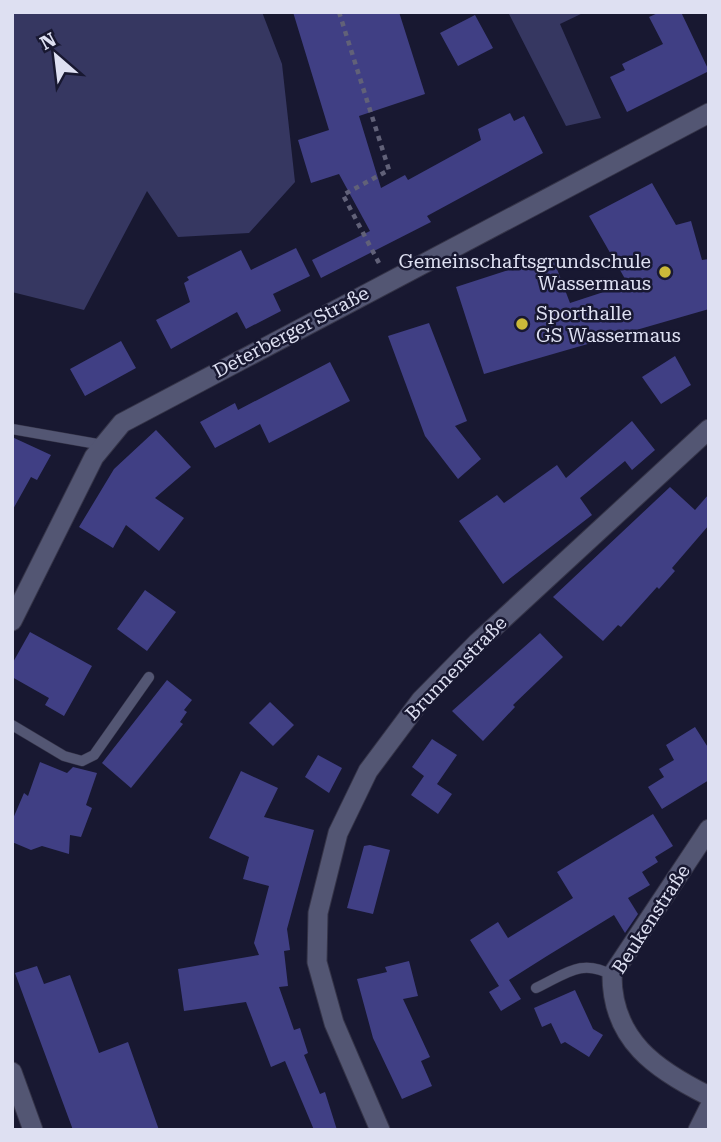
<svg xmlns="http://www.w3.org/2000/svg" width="721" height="1142" font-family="'Roboto Serif',serif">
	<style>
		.green { fill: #363761 }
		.building { fill: #403f84 }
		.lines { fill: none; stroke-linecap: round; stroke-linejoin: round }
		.lane-casing { stroke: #353448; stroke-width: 11 }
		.street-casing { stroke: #353448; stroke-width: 21 }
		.path { stroke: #616178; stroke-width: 4.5; stroke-dasharray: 5 5; stroke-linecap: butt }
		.lane { stroke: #535673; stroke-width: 10 }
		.street { stroke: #535673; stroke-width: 19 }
		.poi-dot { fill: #cbb939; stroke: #181831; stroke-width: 2.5 }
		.labels { text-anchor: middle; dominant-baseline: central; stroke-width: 5; stroke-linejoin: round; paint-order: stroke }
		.poi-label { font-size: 19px; fill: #dee0f2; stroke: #181831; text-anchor: end }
		.street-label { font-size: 19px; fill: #dee0f2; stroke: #181831 }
	</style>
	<rect width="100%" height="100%" fill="#181831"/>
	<path class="green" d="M12 12H262L282 64 295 182 249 233 178 237 147 191 84 310 12 292Z
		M508 12H585L560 24 601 118 566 126Z"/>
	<path class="building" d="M293 12H399L425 94 359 116 381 188 405 175 408 180 481 140 478 129 510 113 514 121 524 116 543 153 427 216 431 222 321 278 312 260 370 231 339 174 311 183 298 140 329 130Z
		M660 12H681L709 71 627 112 610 77 625 70 622 64 663 44 649 17Z
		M475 15 493 48 458 66 440 33Z
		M652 183 676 225 691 221 702 260 709 259V309L484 374 456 287 552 256 570 303 628 284 589 216Z
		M296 248 310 276 273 294 281 311 246 329 237 312 171 349 156 320 190 302 184 283 189 280 187 277 241 250 251 270Z
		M429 323 467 421 455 426 481 459 458 479 425 436 388 336Z
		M121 341 136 368 85 396 70 369Z
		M675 356 691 385 661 404 642 377Z
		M330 362 350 401 269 443 260 424 215 448 200 422 235 403 238 410Z
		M632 421 655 450 632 470 625 461 580 498 592 515 503 584 459 521 497 495 504 503 557 465 566 478Z
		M156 430 191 467 155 498 184 518 159 551 126 525 113 548 79 527 114 469Z
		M12 437 51 455 37 480 31 477 12 511Z
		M670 487 695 510 709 494V525L672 568 675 571 659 589 657 587 621 627 618 625 603 641 553 597Z
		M145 590 176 612 147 651 117 629Z
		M30 632 92 666 64 716 45 705 49 698 12 677V664Z
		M540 633 563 657 513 705 515 707 483 741 452 711Z
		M167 680 192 700 184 710 187 712 180 722 183 724 131 788 102 763Z
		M270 702 294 725 273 746 249 723Z
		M695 727 709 749V780L662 809 648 787 664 777 659 769 674 760 666 745Z
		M432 739 457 755 437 784 452 794 438 814 411 795 424 776 412 767Z
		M318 755 342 768 329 793 305 777Z
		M40 762 67 773 73 767 97 773 86 805 92 808 81 837 70 835 69 854 42 846 31 850 12 842V821L24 793 28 796Z
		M241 771 278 788 264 817 314 830 287 929 290 950 284 951 288 986 279 987 294 1030 300 1028 308 1053 304 1055 320 1094 325 1092 337 1130H314L285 1061 271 1067 246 1002 184 1011 178 969 259 955 254 943 269 886 243 879 249 857 209 838Z
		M653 814 673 846 655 857 658 862 642 872 650 885 628 898 638 914 625 933 614 915 547 956 509 980 521 999 501 1011 489 992 499 986 470 940 498 922 508 938 573 898 557 872Z
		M370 845 390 850 373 914 347 908 364 846Z
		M409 961 418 996 403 999 430 1057 421 1061 432 1086 402 1099 373 1038 357 979 387 972 385 967Z
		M37 966 44 984 70 975 99 1053 128 1042 159 1130H73L15 973Z
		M575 990 593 1029 603 1035 589 1057 565 1042 561 1044 551 1023 542 1027 534 1008Z"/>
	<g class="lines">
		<g class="lane-casing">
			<path id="lane" d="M12 429 103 445
				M12 725 64 756 82 761 94 755 149 677
				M536 988C566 974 581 958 612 975"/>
		</g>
		<g class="street-casing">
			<path id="street" d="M12 621 94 457 122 423 709 113
				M709 829 612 975C612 1040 656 1070 709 1096
				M12 1072 33 1130
				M380 1130 334 1023 317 962 318 913 338 833 368 771 421 700 477 643 709 429
				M698 1130 709 1108"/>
		</g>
		<path class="path" d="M339 12 389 170 343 195 380 265"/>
		<use href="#lane" class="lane"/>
		<use href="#street" class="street"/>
	</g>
	<g class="poi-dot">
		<circle cx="665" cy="272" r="7"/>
		<circle cx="522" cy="324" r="7"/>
	</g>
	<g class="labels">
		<g class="poi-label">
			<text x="651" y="261">Gemeinschaftsgrundschule<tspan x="651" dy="22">Wassermaus</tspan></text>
			<text x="536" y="313" text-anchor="start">Sporthalle<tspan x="536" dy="22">GS Wassermaus</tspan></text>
		</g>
		<g class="street-label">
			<text transform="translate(291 332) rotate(-28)">Deterberger Straße</text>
			<text transform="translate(456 668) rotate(-46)">Brunnenstraße</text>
			<text transform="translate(651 919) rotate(-57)">Beukenstraße</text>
		</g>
	</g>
	<rect width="721" height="1142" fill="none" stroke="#dee0f2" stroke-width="28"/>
	<g transform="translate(56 56) rotate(332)" stroke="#181831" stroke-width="5" paint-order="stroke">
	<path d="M0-5L12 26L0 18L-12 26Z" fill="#dee0f2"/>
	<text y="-10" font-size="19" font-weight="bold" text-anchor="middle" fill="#dee0f2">N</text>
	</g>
</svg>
